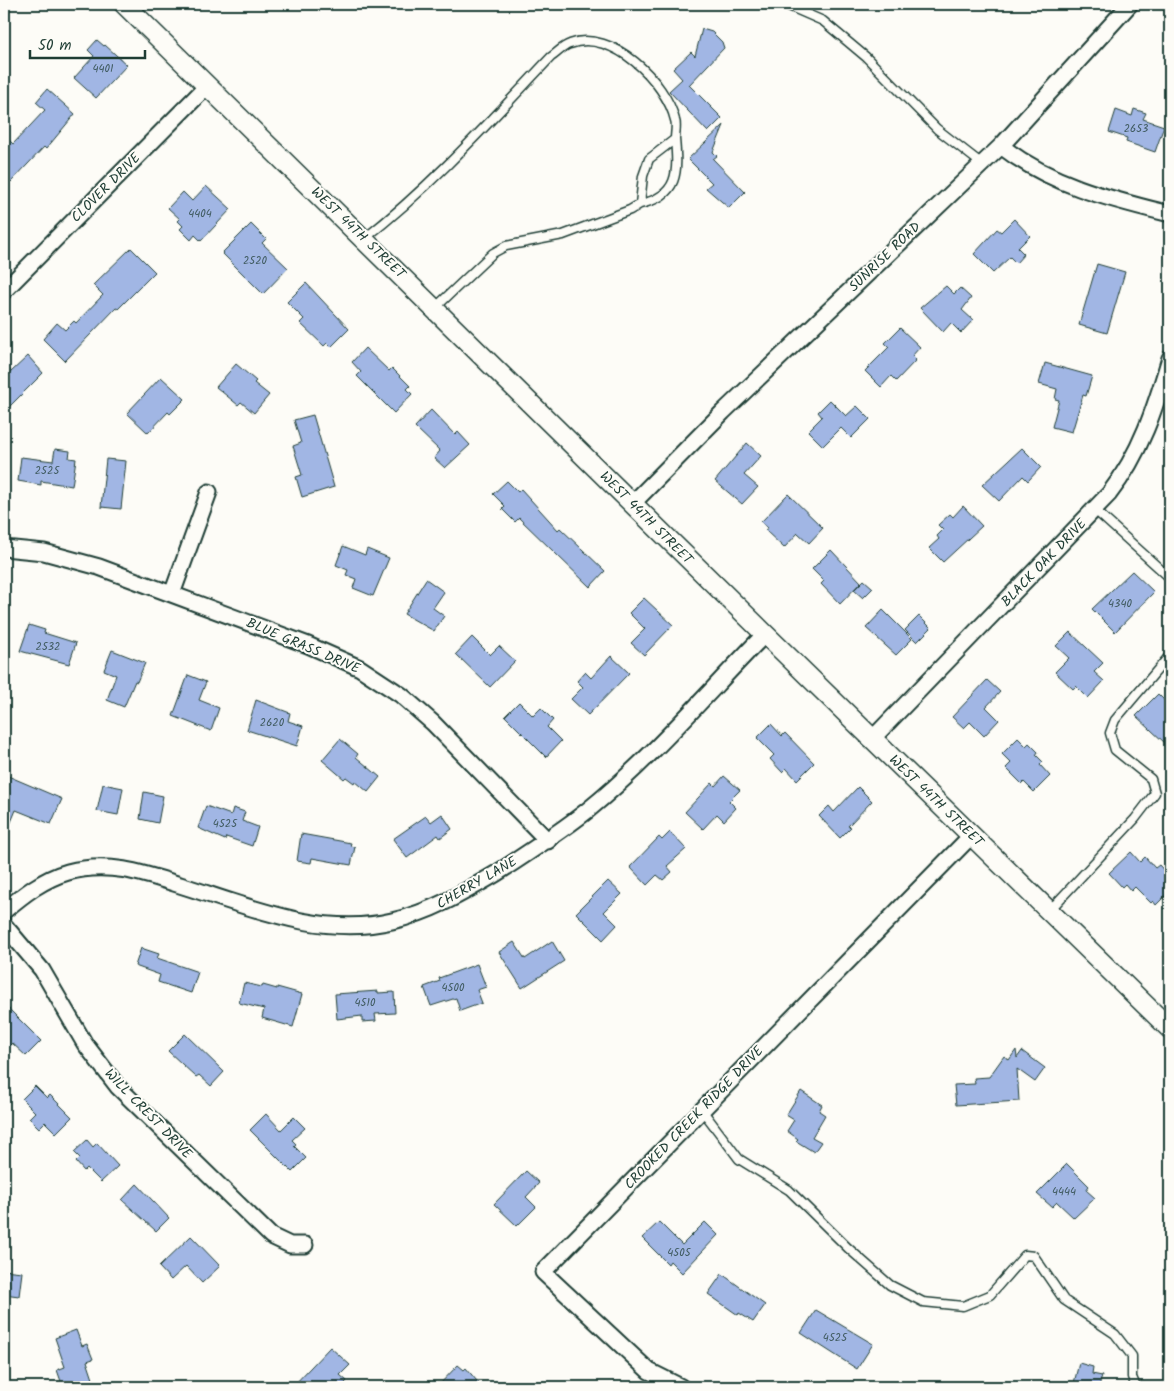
<svg xmlns="http://www.w3.org/2000/svg" width="1174" height="1391" font-family="Kalam,sans-serif">
	<style>
		.building { fill: #a1b6e4; stroke: #1f3d34 }
		.lines { fill: none; stroke-linecap: round; stroke-linejoin: round }
		.service-casing { stroke: #1f3d34; stroke-width: 11 }
		.minor-casing { stroke: #1f3d34; stroke-width: 19 }
		.tertiary-casing { stroke: #1f3d34; stroke-width: 22 }
		.service { stroke: #fdfcf7; stroke-width: 8 }
		.minor { stroke: #fdfcf7; stroke-width: 15 }
		.tertiary { stroke: #fdfcf7; stroke-width: 19 }
		.labels { text-anchor: middle; dominant-baseline: central; stroke-width: 4; stroke-linejoin: round; paint-order: stroke }
		.number-label { font-size: 11px; fill: #405b60 }
		.street-label { font-size: 14px; fill: #1f3d34; stroke: #fdfcf7 }
	</style>
	<rect width="100%" height="100%" fill="#fdfcf7"/>
	<filter id="ink" filterUnits="userSpaceOnUse"><feTurbulence type="fractalNoise" baseFrequency=".02" numOctaves="2"/><feDisplacementMap in="SourceGraphic" scale="10" xChannelSelector="R" yChannelSelector="G"/><feConvolveMatrix kernelMatrix="1 2 1 2 8 2 1 2 1" color-interpolation-filters="sRGB"/></filter>
	<g filter="url(#ink)">
		<path class="building" d="M702 29 712 32 722 42 724 48 689 85 722 118 708 132 669 91 682 79 673 69 691 52 695 56Z
			M97 40 104 46 105 45 127 65 96 98 74 78 94 56 88 50Z
			M47 89 75 114 46 149 44 147 11 182 4 175V135L13 144 45 110 36 102Z
			M1134 109 1146 113 1143 119 1164 126 1155 152 1126 142 1127 138 1109 132 1116 110 1132 116Z
			M724 125 713 152 717 156 713 159 745 192 729 208 706 188 712 183 688 159Z
			M206 186 231 209 201 241 195 235 191 240 180 229 183 226 178 221 180 219 168 208 183 192 192 201Z
			M1014 219 1030 236 1018 248 1024 254 1016 263 1010 257 993 273 974 254 997 229 1001 232Z
			M251 224 266 239 262 243 288 268 263 294 222 253Z
			M131 248 155 272 118 309 116 308 65 361 43 339 57 323 65 330 74 321 76 323 103 295 93 285Z
			M1097 264 1125 272 1107 333 1079 325Z
			M306 283 349 329 331 347 327 343 324 346 300 323 304 319 287 302Z
			M946 286 954 294 960 288 971 298 962 310 973 320 961 333 951 323 943 332 920 308Z
			M900 328 920 347 912 356 916 360 896 381 891 376 881 387 865 371 889 347 885 343Z
			M365 348 389 371 392 368 410 386 407 389 412 394 394 413 357 376 361 372 352 362Z
			M28 356 43 373 4 412V362L11 372Z
			M1045 363 1092 376 1086 396 1083 395 1072 432 1052 427 1059 400 1055 399 1057 389 1039 384Z
			M236 364 256 381 254 383 269 395 254 413 241 402 238 405 216 387Z
			M161 377 185 399 170 414 168 412 148 433 127 413Z
			M830 400 846 416 857 406 870 419 851 438 841 428 823 446 808 431 822 417 818 412Z
			M431 410 455 435 458 432 470 445 445 468 434 458 440 451 415 427Z
			M313 415 334 487 302 497 296 477 302 475 293 446 301 443 294 420Z
			M747 443 761 456 744 475 758 487 742 504 715 481Z
			M1022 448 1041 467 1028 481 1023 476 999 501 982 485Z
			M55 449 70 451 69 458 76 459 72 486 41 481V485L18 481 21 457 53 461Z
			M106 459 126 461 121 509 101 507Z
			M507 481 518 492 521 489 558 530 560 528 605 571 590 587 519 518 515 522 502 509 505 506 493 494Z
			M788 494 823 528 809 543 798 533 784 548 765 530 768 528 761 522Z
			M963 506 982 526 943 562 929 548 939 539 937 536 943 530 938 525 950 514 953 517Z
			M343 546 365 555 367 549 389 558 373 596 353 588 356 579 346 575 348 570 336 565Z
			M831 550 861 582 840 604 821 584 824 581 812 569Z
			M1132 571 1154 592 1115 632 1092 609Z
			M426 579 444 592 433 608 444 616 434 631 404 614Z
			M864 580 873 588 863 598 854 590Z
			M644 598 673 625 644 655 631 643 645 629 629 613Z
			M883 610 912 639 896 655 866 628Z
			M919 616 931 628 917 642 905 630Z
			M29 625 45 630 44 633 76 643 69 664 20 651Z
			M1070 632 1103 663 1094 672 1104 681 1088 698 1076 686 1073 689 1055 672 1069 658 1056 646Z
			M472 637 490 655 499 646 515 661 490 687 456 654Z
			M112 650 145 663 137 682 135 681 124 707 107 700 116 675 104 670Z
			M611 656 629 673 588 715 571 699 583 687 577 681 585 672 591 678Z
			M188 675 206 682 199 700 219 708 211 731 173 716Z
			M987 680 1000 692 986 707 999 720 984 736 970 722 964 728 952 717Z
			M1158 694 1170 706V737L1165 743 1136 716Z
			M256 700 290 713 288 721 303 726 297 746 247 730Z
			M519 702 533 716 541 708 553 720 547 727 561 741 546 757 505 716Z
			M771 724 782 736 785 733 814 763 797 780 786 768 782 772 770 759 774 755 757 738Z
			M1018 738 1026 746 1029 743 1038 752 1036 755 1043 762 1040 765 1050 776 1034 792 1024 782 1022 784 1006 768 1011 763 1002 754Z
			M340 739 358 754 356 757 380 777 368 792 355 781 354 783 346 777 344 779 322 760Z
			M8 776 62 799 51 824 16 810 4 839V787Z
			M724 776 740 790 729 801 736 808 724 821 717 814 703 829 685 812 712 783 715 786Z
			M103 784 123 788 118 815 97 811Z
			M858 787 872 801 848 826 851 827 840 838 819 816 829 806 834 812Z
			M144 792 163 796 158 823 140 819Z
			M206 806 231 815 233 808 245 812 242 821 258 827 252 846 226 837 225 840 198 828Z
			M442 814 452 829 440 838 438 835 407 858 393 839 426 816 431 822Z
			M670 832 686 849 667 866 672 872 663 880 657 875 647 885 630 867 659 837 662 840Z
			M301 834 351 843 350 846 355 847 351 865 312 858 311 863 297 861Z
			M1131 852 1140 862 1145 857 1155 868 1159 865 1170 877V891L1156 905 1153 901 1151 903 1135 887 1131 891 1125 884 1122 887 1109 873Z
			M608 881 622 894 604 912 617 925 603 940 576 913Z
			M552 941 564 961 522 988 499 952 514 942 525 959Z
			M141 948 159 954 157 958 198 972 191 993 158 982 160 975 135 966Z
			M477 964 486 987 477 990 482 1003 460 1011 456 998 431 1006 424 987 440 981 439 978Z
			M244 983 262 987 263 985 277 989V987L302 994 293 1027 262 1018 264 1009 239 1003Z
			M378 991V993L394 992 395 1013 375 1014 376 1021 362 1022V1016L337 1019 335 994Z
			M4 1004 41 1041 26 1056 12 1043 4 1051Z
			M185 1034 224 1072 211 1086 199 1075 196 1077 168 1051Z
			M1016 1050 1017 1058 1022 1051 1045 1068 1035 1082 1017 1069 1019 1101 956 1105 954 1085 975 1084 974 1078 989 1077 1004 1056 1009 1060Z
			M35 1086 47 1098 50 1095 72 1117 56 1133 45 1122 39 1128 29 1118 35 1112 22 1099Z
			M801 1091 822 1105 819 1111 825 1115 812 1137 821 1142 814 1152 796 1141 798 1139 787 1131 794 1120 786 1115Z
			M266 1114 281 1130 294 1117 305 1128 292 1140 296 1144 294 1146 306 1158 292 1172 250 1130Z
			M87 1140 93 1147 97 1143 118 1166 101 1182 87 1168 84 1171 76 1162 80 1158 74 1152Z
			M1067 1164 1089 1186 1086 1190 1095 1198 1074 1218 1057 1202 1052 1207 1037 1194Z
			M526 1171 539 1183 526 1197 536 1207 517 1226 494 1204Z
			M137 1184 169 1218 156 1231 122 1200Z
			M659 1222 682 1245 705 1222 718 1235 682 1273 670 1261 668 1264 642 1238Z
			M191 1236 220 1266 202 1283 186 1266 171 1280 159 1267Z
			M4 1270 22 1272 19 1296 4 1294Z
			M722 1274 765 1305 753 1322 739 1313 738 1315 708 1294Z
			M816 1310 873 1344 857 1369 801 1333Z
			M76 1330 82 1346 87 1344 93 1359 87 1361 93 1379 72 1387H63L57 1370 65 1367 55 1338Z
			M330 1347 350 1365 340 1375 347 1381 341 1387H292Z
			M1079 1363 1093 1367 1092 1374 1102 1376 1099 1387H1073Z
			M458 1365 464 1370 466 1368 482 1387H437Z"/>
		<g class="lines">
			<g class="service-casing">
				<path id="service" d="M784 4 823 21 866 57 937 129 982 164
					M640 204C679 196 678 172 675 139
					M364 239C433 185 491 120 551 57 557 53 563 46 570 44 612 28 666 82 675 120 677 125 675 133 675 139L649 159 643 176 640 204 630 210 563 235 506 246 493 253 435 308
					M1095 510 1170 578
					M1049 911 1135 819 1155 793 1151 779 1115 750 1110 733 1115 720 1170 655
					M702 1110 739 1159 789 1190 848 1248 890 1285 923 1302 963 1306 990 1295 1025 1255 1034 1256 1064 1300 1115 1334 1132 1356V1377L1136 1387"/>
			</g>
			<g class="minor-casing">
				<path id="minor" d="M1001 146C1051 185 1110 199 1170 214
					M4 291 208 85
					M632 504 723 412 1001 146 1130 4
					M4 548 44 552 99 567 308 645 360 668 401 695 433 723 548 841
					M172 594 209 492
					M872 739 1109 494C1141 453 1155 408 1170 358
					M4 911C23 895 43 879 68 872 108 861 143 873 180 885 248 906 320 938 392 921 431 912 463 893 497 873 528 853 559 833 588 810 652 758 707 693 765 634
					M4 925 42 970 85 1044 118 1087 271 1236 290 1245H305
					M681 1387 649 1371 543 1272 971 836"/>
			</g>
			<g class="tertiary-casing">
				<path id="tertiary" d="M124 4 765 634 1170 1029"/>
			</g>
			<use href="#service" class="service"/>
			<use href="#minor" class="minor"/>
			<use href="#tertiary" class="tertiary"/>
		</g>
	</g>
	<g class="labels">
		<g class="number-label">
			<text x="103" y="69">4401</text>
			<text x="1136" y="129">2653</text>
			<text x="200" y="214">4404</text>
			<text x="255" y="261">2520</text>
			<text x="47" y="471">2525</text>
			<text x="1120" y="604">4340</text>
			<text x="48" y="647">2532</text>
			<text x="272" y="723">2620</text>
			<text x="225" y="824">4525</text>
			<text x="453" y="988">4500</text>
			<text x="365" y="1003">4510</text>
			<text x="1064" y="1192">4444</text>
			<text x="679" y="1253">4505</text>
			<text x="835" y="1338">4525</text>
		</g>
		<g class="street-label">
			<text transform="translate(106 188) rotate(-45)">CLOVER DRIVE</text>
			<text transform="translate(358 233) rotate(44)">WEST 44TH STREET</text>
			<text transform="translate(885 257) rotate(-44)">SUNRISE ROAD</text>
			<text transform="translate(646 518) rotate(45)">WEST 44TH STREET</text>
			<text transform="translate(1044 563) rotate(-46)">BLACK OAK DRIVE</text>
			<text transform="translate(303 646) rotate(23)">BLUE GRASS DRIVE</text>
			<text transform="translate(936 801) rotate(44)">WEST 44TH STREET</text>
			<text transform="translate(477 883) rotate(-30)">CHERRY LANE</text>
			<text transform="translate(148 1114) rotate(46)">WILL CREST DRIVE</text>
			<text transform="translate(694 1118) rotate(-46)">CROOKED CREEK RIDGE DRIVE</text>
		</g>
	</g>
	<rect width="1174" height="1391" fill="none" stroke="#fdfcf7" stroke-width="20"/>
	<rect x="10" y="10" width="1154" height="1371" fill="none" stroke="#1f3d34" stroke-width="2" filter="url(#ink)"/>
	<path d="M30 50v8h115v-8" fill="none" stroke="#1f3d34" stroke-width="2.5"/>
	<text x="38" y="50" font-size="15" fill="#1f3d34" stroke="#fdfcf7" stroke-width="4" paint-order="stroke">50 m</text>
</svg>
